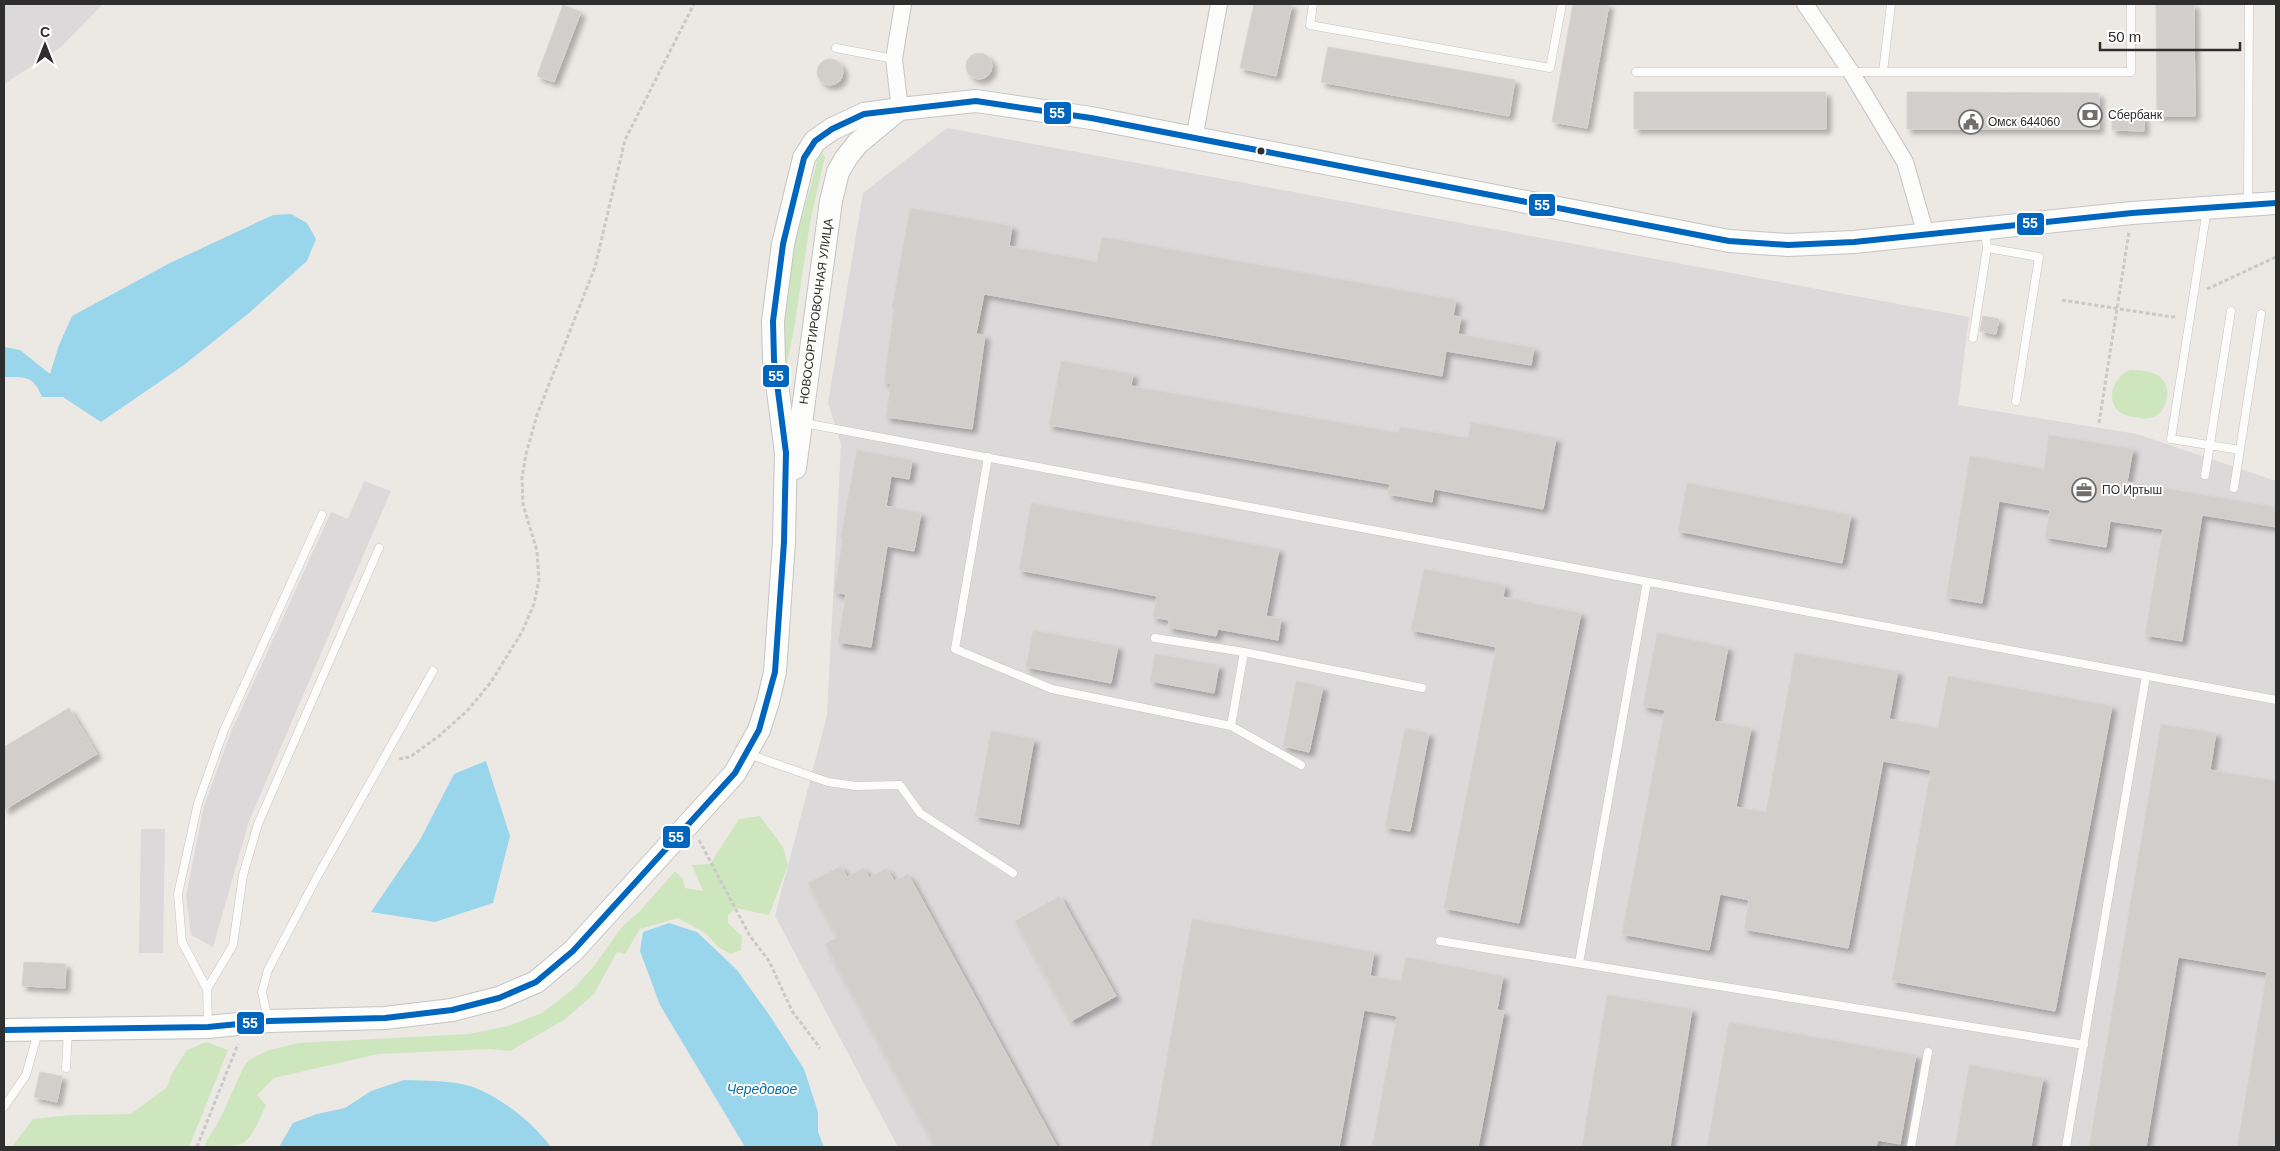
<svg xmlns="http://www.w3.org/2000/svg" width="2280" height="1151" font-family="Helvetica,sans-serif">
	<style>
		.industrial { fill: #dcd9db }
		.green { fill: #cee6be }
		.water { fill: #99d6ec }
		.building { fill: #d1cecb; stroke: #d7d4d0; filter: url(#shadow) }
		.lines { fill: none; stroke-linecap: round; stroke-linejoin: round }
		.service-casing { stroke: #c5c4c5; stroke-width: 9 }
		.minor-casing { stroke: #c5c4c5; stroke-width: 18 }
		.secondary-casing { stroke: #c5c4c5; stroke-width: 24 }
		.path { stroke: #c9c9c8; stroke-width: 3; stroke-dasharray: 4 2.5; stroke-linecap: butt }
		.service { stroke: #fcfcfb; stroke-width: 8 }
		.minor { stroke: #fcfcfb; stroke-width: 16 }
		.secondary { stroke: #fcfcfb; stroke-width: 22 }
		.bus-1-casing { stroke: #fff; stroke-width: 10 }
		.bus-1 { stroke: #0065bd; stroke-width: 6 }
		.bus-dot { fill: #2e2e2e; stroke: #fff; stroke-width: 2 }
		.labels { text-anchor: middle; dominant-baseline: central; stroke-width: 4; stroke-linejoin: round; paint-order: stroke }
		.poi-label { font-size: 12px; fill: #2e2e2e; stroke: #fff; text-anchor: start }
		.street-label { font-size: 12px; fill: #2e2e2e; stroke: #fff }
		.water-label { font-size: 14px; font-style: italic; fill: #0d6fa3; stroke: #fff }
		.line-badge { stroke: #fff; stroke-width: 2 }
		.badge-label { font-size: 14px; text-anchor: middle; font-weight: bold; fill: #fff }
	</style>
	<defs>
		<filter id="shadow"><feDropShadow dx="4.5" dy="4.5" stdDeviation="2.5" flood-color="#0004"/></filter>
	</defs>
	<rect width="100%" height="100%" fill="#ece8e4"/>
	<path class="industrial" d="M4 4H103L61 47 4 84Z
		M947 128 1969 317 1958 405 2137 434 2276 481V1147H898L775 916 827 715 841 444 828 403 863 193Z
		M364 481 391 491 249 821 213 947 191 935 186 896 204 806 231 732 331 512 348 519Z
		M141 829H165L163 953H139Z"/>
	<path class="green" d="M822 153 825 157 811 217 794 329 786 367 780 361 792 254 819 155Z
		M2130 370C2149 370 2170 374 2167 397 2166 404 2164 410 2158 414 2153 419 2147 419 2140 418 2133 417 2124 416 2118 411 2105 398 2115 375 2130 370Z
		M760 816 783 847 788 865 769 915 736 908 728 915V923L742 936 741 950 731 954 718 947 704 932 678 918 640 929 625 954 617 952 594 994 564 1020 510 1051 490 1049 378 1054 274 1078 257 1095 266 1105C247 1146 250 1147 205 1147V1144L221 1117 244 1066 249 1060 269 1050 298 1043 469 1034 508 1026 542 1013 572 990 594 966 621 928 641 910 675 871 683 879 685 888 703 891 692 865 710 864 739 819Z
		M206 1042 228 1050 189 1147H12L33 1119 72 1115 131 1114 167 1087 172 1073 187 1050Z"/>
	<path class="water" d="M291 214 307 223 316 239 307 261 249 313 184 365 101 422 63 397H42C33 375 25 377 4 377V347L20 350 50 374 59 345 72 316 170 263 273 215Z
		M486 761 510 836 493 903 435 922 371 912 420 840 454 774Z
		M669 923 697 932 737 970 770 1016 804 1069 818 1112V1132L824 1147H745L660 1005 640 951 643 932Z
		M404 1080C426 1081 452 1080 473 1087 502 1098 533 1123 551 1147H279L293 1123 317 1114 345 1108 371 1091Z"/>
	<path class="building" d="M1254 4H1292L1276 76 1240 68Z
		M1573 4H1609L1587 128 1552 122Z
		M2156 4H2194L2195 116H2157Z
		M563 5 581 12 554 82 537 76Z
		M1328 47 1515 80 1509 116 1321 82Z
		M966 66a13 13 0 1 1 26 0a13 13 0 1 1-26 0Z
		M817 72a13 13 0 1 1 26 0a13 13 0 1 1-26 0Z
		M1634 92H1826V129H1634Z
		M1907 92 2099 93V129H1907Z
		M2112 116H2144V131L2112 130Z
		M910 208 1012 226 1009 246 1097 262 1102 237 1456 300 1453 316 1461 317 1458 334 1534 348 1531 365 1446 351 1442 376 984 294 976 334 985 335 972 429 886 417 891 383 884 382 894 309 892 308Z
		M1983 316 1999 319 1996 334 1980 331Z
		M1061 361 1133 374 1131 386 1399 433 1400 427 1468 438 1471 422 1556 438 1543 509 1434 489 1432 502 1388 494 1390 484 1049 425Z
		M2049 435 2133 449 2127 482 2276 507V527L2202 515 2182 641 2145 635 2163 529 2110 521 2106 547 2045 537 2050 510 1999 501 1982 603 1946 597 1970 456 2044 469Z
		M857 450 912 460 909 479 891 476 886 506 921 513 914 551 887 546 871 647 838 642 846 594 834 592 843 538 841 537Z
		M1687 483 1851 515 1842 563 1678 531Z
		M1031 503 1279 549 1266 616 1281 619 1278 640 1218 629 1216 636 1168 627 1169 620 1153 617 1157 596 1019 570Z
		M1424 569 1505 585 1503 597 1581 613 1519 923 1444 908 1496 647 1411 630Z
		M1033 630 1118 646 1111 683 1026 667Z
		M1657 633 1728 647 1714 721 1751 728 1736 807 1766 812 1795 653 1898 671 1889 719 1938 728 1948 676 2112 706 2055 1011 1892 981 1931 770 1883 761 1848 948 1744 929 1749 900 1720 894 1709 950 1622 934 1665 710 1643 706Z
		M1155 654 1219 665 1214 693 1150 681Z
		M1296 681 1323 687 1309 752 1283 746Z
		M69 708 97 754 4 810V747Z
		M2161 724 2216 733 2210 770 2276 781V1147H2237L2267 972 2178 957 2146 1147H2089Z
		M1405 728 1429 733 1410 831 1385 827Z
		M991 731 1034 739 1019 824 975 816Z
		M841 866 847 877 864 868 869 878 887 868 894 881 908 874 1057 1147H936L825 944 838 937 808 883Z
		M1060 896 1116 996 1071 1021 1015 921Z
		M1192 919 1374 952 1370 976 1401 981 1406 957 1503 976 1497 1010 1504 1011 1478 1147H1372L1397 1016 1364 1010 1339 1147H1151Z
		M24 962 66 964 65 988 22 986Z
		M1607 995 1692 1009 1670 1147H1582Z
		M1729 1022 1916 1055 1900 1144 1878 1140 1876 1147H1707Z
		M1969 1065 2043 1078 2031 1147H1955Z
		M40 1072 62 1076 57 1102 34 1097Z"/>
	<g class="lines">
		<g class="service-casing">
			<path id="service" d="M1313 4 1310 25 1550 68 1562 4
				M836 48 894 59
				M1636 72H2131V4
				M1883 72 1891 4
				M2248 203 2249 4
				M2207 209 2171 439 2240 450
				M1987 248 2039 257 2016 401
				M1973 338 1987 248 1985 230
				M804 423 2276 700
				M988 457 955 649 1052 689 1231 726 1244 652 1422 688
				M2205 475 2231 311
				M2234 488 2261 314
				M1155 638 1244 652
				M1231 726 1301 765
				M748 754 828 782 856 786 900 785 920 813 1013 873
				M1440 941 2084 1045
				M1579 963 1647 582
				M207 989 233 945 243 875 258 824 379 548
				M268 1020 262 992 268 970 317 877 433 671
				M208 1024 207 989 182 942 178 894 198 803 224 730 322 515
				M66 1068 68 1031
				M4 1107 26 1075 38 1032
				M1911 1147 1928 1052
				M2066 1147 2146 676"/>
		</g>
		<g class="minor-casing">
			<path id="minor" d="M1805 4 1851 72 1905 162 1926 235
				M900 109 894 59 903 4
				M1194 139 1219 4"/>
		</g>
		<g class="secondary-casing">
			<g id="secondary">
				<path id="s1" d="M795 468 831 201 838 172 846 158 858 143 899 109"/>
				<path d="M4 1030 208 1027 269 1021 385 1018 452 1010 499 998 536 982 573 951 735 773 759 730 768 702 775 672 784 542 785 493 786 453 774 360 773 321 783 244 804 158 815 141 832 129 864 114 900 109 976 101 1091 118 1729 241 1788 245 1854 242 2132 213 2276 203"/>
			</g>
		</g>
		<path class="path" d="M2207 289 2276 257
			M2062 300 2172 317 2177 316
			M2099 423 2129 232
			M399 759 410 757 439 736 468 710 491 682 522 632 534 604 539 580 537 551 523 504 522 478 526 454 537 415 595 267 625 140 694 4
			M699 840 750 936 769 961 792 1011 820 1048
			M197 1147 238 1044"/>
		<use href="#service" class="service"/>
		<use href="#minor" class="minor"/>
		<use href="#secondary" class="secondary"/>
		<g class="bus-1-casing">
			<path id="bus-1" d="M4 1030 208 1027 269 1021 385 1018 452 1010 499 998 536 982 573 951 735 773 759 730 775 672 784 542 786 453 774 360 773 321 783 244 804 158 815 141 832 129 864 114 976 101 1091 118 1729 241 1788 245 1854 242 2132 213 2276 203"/>
		</g>
		<use href="#bus-1" class="bus-1"/>
	</g>
	<defs>
		<g id="bank-ring" transform="scale(1.25)"><circle r="9.5" fill="#fff" stroke="#706f6e" stroke-width="1.5"/><path d="M-6-4H6V4H-6ZM0-2.3a2.3 2.3 0 1 0 0 4.6a2.3 2.3 0 1 0 0-4.6Z" fill="#706f6e"/></g>
		<g id="civic-ring" transform="scale(1.25)"><circle r="9.5" fill="#fff" stroke="#706f6e" stroke-width="1.5"/><path d="M-.6-6.5H3V-4.5H.6V-3L4-1V1h2V6H-6V1h2V-1L-.6-3ZM-1.2 2.5V6h2.4V2.5Z" fill="#706f6e"/></g>
		<g id="office-ring" transform="scale(1.25)"><circle r="9.5" fill="#fff" stroke="#706f6e" stroke-width="1.5"/><path d="M-6-3h4V-5.5h4V-3h4V5H-6ZM-1-4.5V-3h2v-1.5ZM-6 0V1H6V0Z" fill="#706f6e"/></g>
	</defs>
	<g fill-rule="evenodd">
		<use href="#bank-ring" x="2090" y="115"/>
		<use href="#civic-ring" x="1971" y="122"/>
		<use href="#office-ring" x="2084" y="490"/>
	</g>
	<circle class="bus-dot" cx="1261" cy="151" r="4.5"/>
	<g class="labels">
		<g class="poi-label">
			<text x="2108" y="115">Сбербанк</text>
			<text x="1988" y="122">Омск 644060</text>
			<text x="2102" y="490">ПО Иртыш</text>
		</g>
		<g class="street-label">
			<text stroke="none"><textPath href="#s1" startOffset="158">НОВОСОРТИРОВОЧНАЯ УЛИЦА</textPath></text>
		</g>
		<g class="water-label">
			<text x="762" y="1089">Чередовое</text>
		</g>
	</g>
	<g class="line-badge">
		<rect x="1043" y="101" width="29" height="24" rx="5" fill="#0065bd"/>
		<rect x="1528" y="193" width="28" height="24" rx="5" fill="#0065bd"/>
		<rect x="2016" y="212" width="29" height="24" rx="5" fill="#0065bd"/>
		<rect x="762" y="364" width="28" height="24" rx="5" fill="#0065bd"/>
		<rect x="662" y="825" width="29" height="24" rx="5" fill="#0065bd"/>
		<rect x="236" y="1011" width="29" height="24" rx="5" fill="#0065bd"/>
	</g>
	<g class="badge-label">
		<text x="1057" y="118">55</text>
		<text x="1542" y="210">55</text>
		<text x="2030" y="228">55</text>
		<text x="776" y="381">55</text>
		<text x="676" y="842">55</text>
		<text x="250" y="1028">55</text>
	</g>
	<rect width="2280" height="1151" fill="none" stroke="#2e2e2e" stroke-width="10"/>
	<g transform="translate(45 45)" stroke="#ffffff" stroke-width="4" paint-order="stroke">
	<path d="M0-4L9 19L0 12L-9 19Z" fill="#2e2e2e"/>
	<text y="-8" font-size="14" font-weight="bold" text-anchor="middle" fill="#2e2e2e">С</text>
	</g>
	<path d="M2100 42v8h140v-8" fill="none" stroke="#2e2e2e" stroke-width="2.5"/>
	<text x="2108" y="42" font-size="15" fill="#2e2e2e" stroke="#ffffff" stroke-width="4" paint-order="stroke">50 m</text>
</svg>
